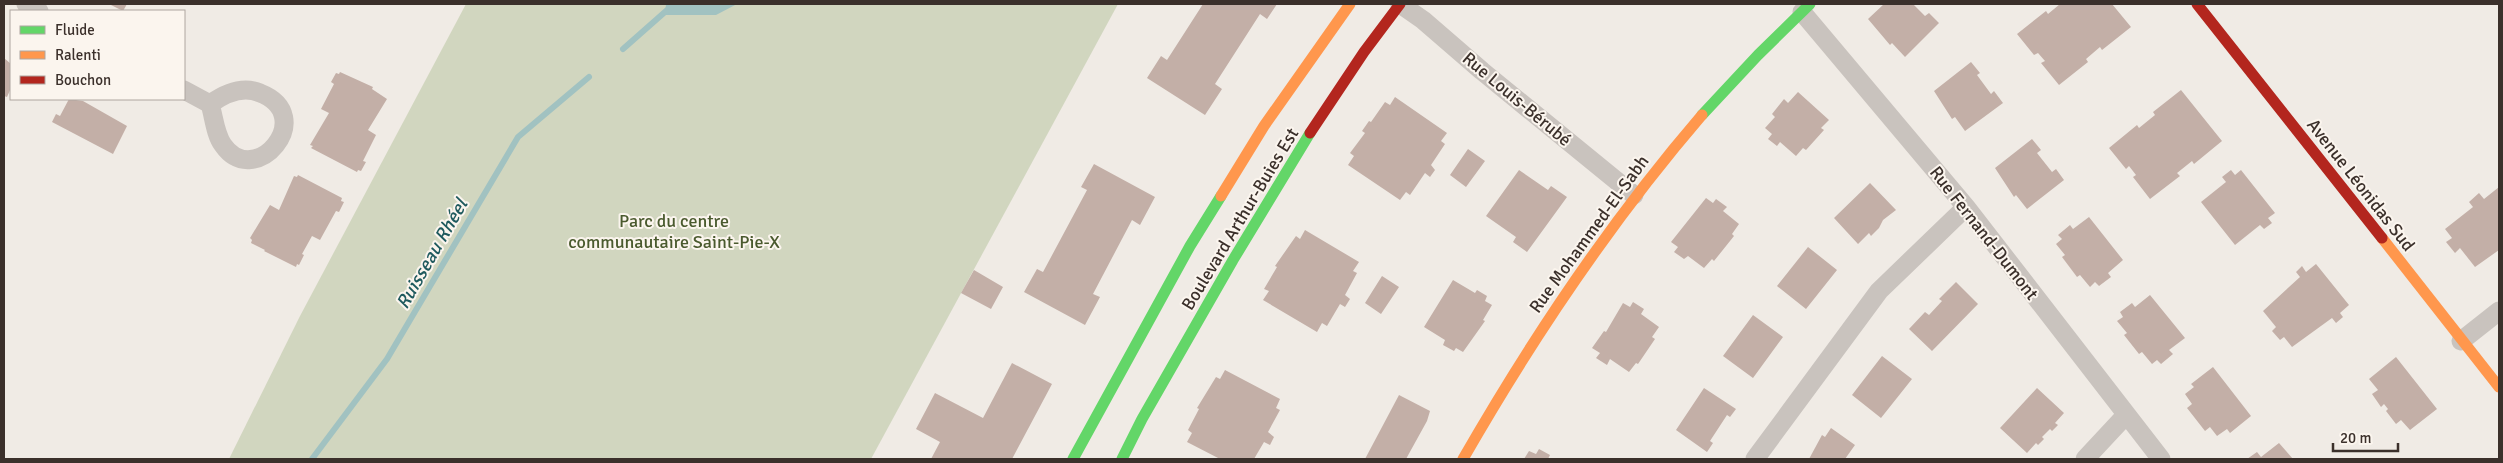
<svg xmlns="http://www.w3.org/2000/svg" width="2503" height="463" font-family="Signika,sans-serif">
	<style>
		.green { fill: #d1d6bf }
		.water { fill: #a1c2c1 }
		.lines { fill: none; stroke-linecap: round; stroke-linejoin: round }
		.stream { stroke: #a1c2c1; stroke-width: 6 }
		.building { fill: #c3afa7 }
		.street { stroke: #c9c3be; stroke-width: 19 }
		.fast { stroke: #63d668; stroke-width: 11 }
		.slow { stroke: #ff974d; stroke-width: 11 }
		.jam { stroke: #b3261e; stroke-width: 11 }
		.labels { text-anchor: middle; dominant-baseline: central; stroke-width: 4; stroke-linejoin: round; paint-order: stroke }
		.street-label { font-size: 18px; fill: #3b302b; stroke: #fbf5ee }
		.park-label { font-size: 18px; fill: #4a5a2e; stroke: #fbf5ee }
		.water-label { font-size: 19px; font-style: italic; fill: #1f5a5e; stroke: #fbf5ee }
	</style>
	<rect width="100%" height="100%" fill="#f0ebe5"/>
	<path class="green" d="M466 4H1118L871 459H229L300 316Z"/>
	<path class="water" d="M666 4H737L716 15H665Z"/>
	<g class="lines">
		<path class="stream" d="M623 49 674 4
			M312 459 387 359 518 137 589 77"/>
	</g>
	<path class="building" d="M109 4H127L123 11Z
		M1203 4H1277L1267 19 1260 14 1215 84 1222 89 1205 115 1147 78 1161 56 1167 60Z
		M1884 4H1913L1925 16 1929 13 1939 23 1905 57 1892 43 1890 45 1868 19Z
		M2060 4H2112L2131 27 2102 50 2100 47 2086 59 2088 62 2059 85 2041 63 2045 61 2038 53 2034 55 2017 34 2046 11 2048 14Z
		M4 58 11 64V88L7 97 4 96Z
		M1971 62 1980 73 1977 75 1991 94 1994 91 2003 103 1965 131 1955 117 1952 119 1934 91Z
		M340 72 373 87 372 89 387 99 368 130 376 135 363 161 366 162 361 171 358 170 357 172 311 148 313 146 310 145 329 113 321 109 334 84 331 82 336 73 339 74Z
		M2181 90 2222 141 2194 164 2192 161 2177 173 2180 176 2150 199 2133 177 2136 175 2129 166 2126 169 2109 148 2137 125 2139 128 2155 115 2153 112Z
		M1798 92 1829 120 1821 128 1824 130 1806 150 1803 148 1796 156 1780 142 1777 146 1768 139 1772 134 1765 128 1775 117 1772 114 1784 99 1788 103Z
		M1395 97 1447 133 1441 141 1445 144 1431 165 1435 170 1430 177 1425 173 1410 195 1406 192 1400 200 1348 165 1354 156 1350 153 1365 133 1362 131 1369 121 1371 122 1385 102 1390 105Z
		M69 99 83 101 127 126 113 154 52 122 56 114 60 116Z
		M2032 139 2041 150 2037 153 2052 172 2056 169 2064 180 2027 209 2016 195 2014 197 1995 168Z
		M1468 149 1485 161 1466 187 1450 175Z
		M1094 164 1155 197 1140 225 1132 220 1093 294 1100 297 1085 325 1024 292 1037 269 1043 272 1087 190 1081 187Z
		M1519 170 1548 190 1551 186 1567 197 1527 252 1513 242 1516 237 1486 216Z
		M2231 170 2235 175 2241 170 2275 213 2268 218 2272 223 2264 229 2260 225 2235 245 2201 202 2226 182 2222 177Z
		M298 175 342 198 341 201 344 202 339 212 336 211 320 240 312 236 302 254 304 255 299 265 297 264 296 267 264 251 265 250 251 243 252 240 250 238 270 205 279 210 294 176 297 177Z
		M1870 183 1896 210 1883 220 1879 228 1871 236 1869 233 1858 244 1834 218Z
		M2499 187V250L2475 267 2460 248 2455 253 2446 242 2452 238 2445 229 2473 207 2469 202 2479 193 2484 199Z
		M1706 198 1713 203 1716 199 1727 207 1723 211 1739 224 1732 234 1734 236 1714 261 1712 259 1704 268 1688 256 1684 259 1674 252 1678 247 1671 242Z
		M2089 217 2123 260 2108 273 2111 277 2099 286 2095 282 2090 287 2080 275 2077 277 2062 257 2065 255 2056 244 2062 239 2058 235 2070 225 2073 229Z
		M1305 230 1359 262 1353 271 1357 273 1345 295 1350 299 1345 307 1340 304 1327 326 1322 323 1317 332 1263 300 1269 291 1264 289 1277 267 1275 266 1296 236 1300 239Z
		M1808 247 1837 270 1806 309 1777 286Z
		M2316 264 2349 305 2340 313 2343 317 2336 323 2332 318 2292 347 2284 337 2280 340 2272 331 2276 327 2263 311 2300 277 2296 272 2302 266 2306 272Z
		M974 270 1003 287 991 309 961 293Z
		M1382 276 1399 287 1381 314 1365 303Z
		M1453 280 1475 293 1477 290 1487 296 1485 301 1492 305 1483 320 1485 321 1463 352 1456 348 1454 351 1443 345 1445 340 1424 327Z
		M1956 282 1978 304 1932 351 1909 329 1925 312 1929 315 1942 301 1939 299Z
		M2150 295 2185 338 2169 350 2173 354 2161 364 2157 360 2152 364 2142 352 2139 354 2124 335 2127 333 2117 321 2123 317 2120 312 2132 303 2135 307Z
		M1633 302 1644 309 1641 314 1659 327 1652 337 1655 339 1638 364 1636 363 1629 372 1610 359 1607 365 1596 358 1600 353 1592 348 1604 331 1606 332 1623 303 1630 307Z
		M1753 315 1783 337 1753 378 1723 356Z
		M1882 356 1912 379 1881 418 1852 395Z
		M2396 357 2437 409 2410 430 2401 420 2396 424 2386 411 2388 409 2384 404 2381 407 2372 394 2378 390 2369 379Z
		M1012 363 1052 384 1012 459H931L940 442 916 429 935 393 983 418Z
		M2213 367 2251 416 2230 433 2227 429 2217 436 2210 427 2205 431 2187 408 2192 404 2185 394 2194 387 2191 384Z
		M1225 370 1280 399 1276 408 1280 410 1268 432 1274 437 1270 445 1264 442 1254 459H1220L1187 442 1192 433 1188 430 1199 409 1197 408 1216 377 1220 379Z
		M1704 388 1736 409 1730 417 1727 415 1710 441 1713 443 1707 452 1676 430Z
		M2037 388 2064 413 2055 423 2058 425 2052 431 2050 429 2042 437 2044 439 2038 445 2036 443 2027 453 2000 428Z
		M1399 395 1430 411 1427 421 1406 459H1365Z
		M1831 428 1855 445 1845 459H1809L1822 435 1825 437Z
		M2279 443 2293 459H2247L2257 452 2261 457Z
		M1539 449 1550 455 1548 459H1524L1529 451 1536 454Z"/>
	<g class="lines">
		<path class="street" d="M26 4 39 11
			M1400 4 1423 20 1482 71 1634 195
			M1802 12 1966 207 2161 459
			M184 90 210 104C214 117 215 134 223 145 255 191 319 116 260 93 242 85 224 94 210 104
			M2461 341 2499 311
			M1755 459 1879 291 1966 207
			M2085 459 2126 415"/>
		<path class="fast" d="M1702 115 1758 55 1810 4
			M1073 459 1190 246 1221 196
			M1122 459 1142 419 1233 260 1310 133"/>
		<path class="slow" d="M1221 196 1264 126 1350 4
			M2382 238 2499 387
			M1463 459C1533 337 1610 222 1702 115"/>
		<path class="jam" d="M2197 4 2382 238
			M1310 133 1364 52 1400 4"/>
	</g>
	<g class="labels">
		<g class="street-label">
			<text transform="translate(1517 99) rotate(40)">Rue Louis-Bérubé</text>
			<text transform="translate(2361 185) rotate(52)">Avenue Léonidas Sud</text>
			<text transform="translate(1240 219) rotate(-59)">Boulevard Arthur-Buies Est</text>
			<text transform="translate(1984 233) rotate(52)">Rue Fernand-Dumont</text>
			<text transform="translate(1589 234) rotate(-54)">Rue Mohammed-El-Sabh</text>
		</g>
		<g class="park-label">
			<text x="674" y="221">Parc du centre<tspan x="674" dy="21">communautaire Saint-Pie-X</tspan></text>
		</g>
		<g class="water-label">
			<text transform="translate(432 254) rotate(-60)">Ruisseau Rhéel</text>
		</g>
	</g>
	<rect width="2503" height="463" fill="none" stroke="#3b302b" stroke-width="10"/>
	<rect x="10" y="10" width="175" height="90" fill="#fbf5ee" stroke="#aea6a0"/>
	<rect x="20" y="26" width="25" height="8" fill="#63d668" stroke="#aea6a0"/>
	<text x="55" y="35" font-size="15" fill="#3b302b">Fluide</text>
	<rect x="20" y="51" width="25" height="8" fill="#ff974d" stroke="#aea6a0"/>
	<text x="55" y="60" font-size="15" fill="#3b302b">Ralenti</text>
	<rect x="20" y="76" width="25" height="8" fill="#b3261e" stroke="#aea6a0"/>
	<text x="55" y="85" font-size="15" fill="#3b302b">Bouchon</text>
	<path d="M2333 443v8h65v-8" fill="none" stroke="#3b302b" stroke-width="2.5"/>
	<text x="2340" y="443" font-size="15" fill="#3b302b" stroke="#fbf5ee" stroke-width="4" paint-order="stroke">20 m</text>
</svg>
